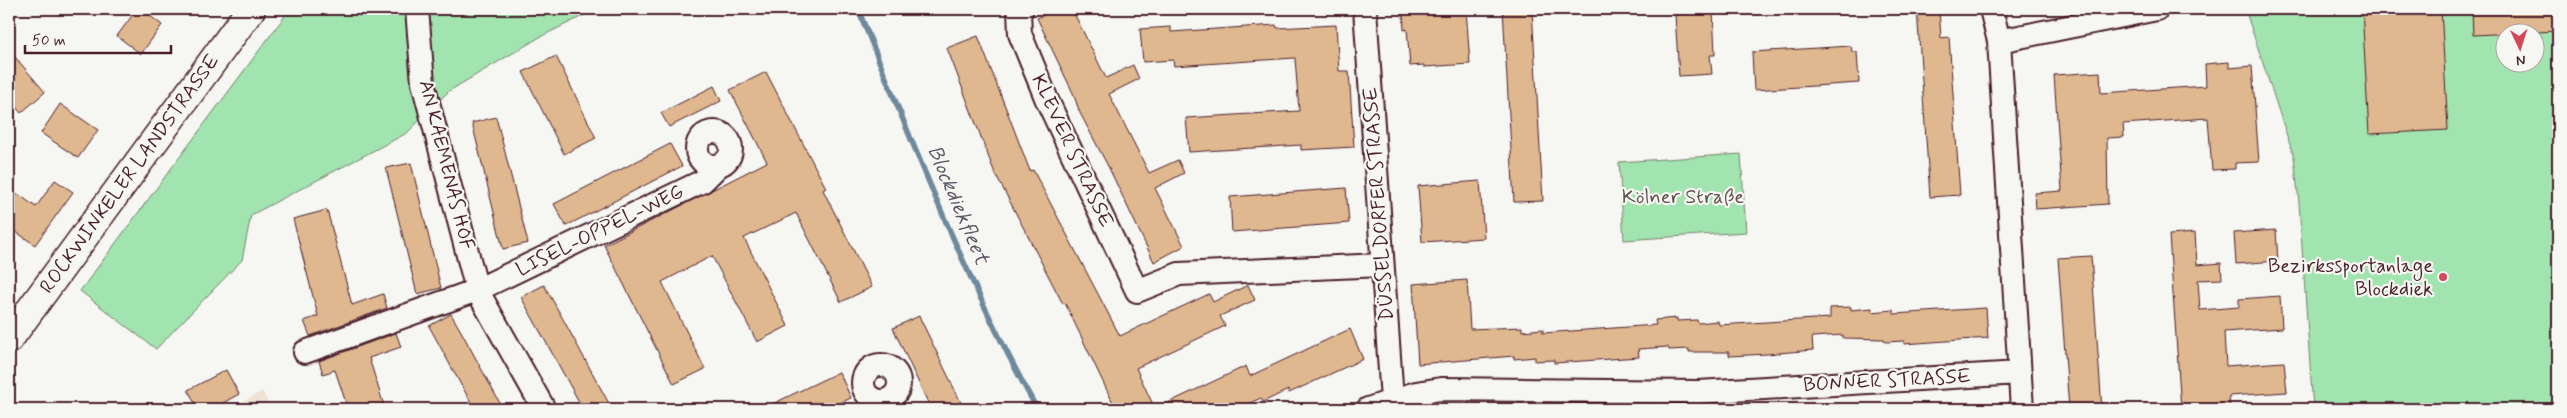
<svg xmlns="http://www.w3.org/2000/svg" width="2567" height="418" font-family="Mynerve,sans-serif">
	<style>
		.built { fill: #efe3d5 }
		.green { fill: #a1e4af; stroke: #76826d; fill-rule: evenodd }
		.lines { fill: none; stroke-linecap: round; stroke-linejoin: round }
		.stream { stroke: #6e889c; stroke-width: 5.5 }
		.building { fill: #dfb890; stroke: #4a1f2b }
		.minor-casing { stroke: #4a1f2b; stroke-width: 26 }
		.secondary-casing { stroke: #4a1f2b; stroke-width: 31 }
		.minor { stroke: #f6f6f2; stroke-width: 22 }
		.secondary { stroke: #f6f6f2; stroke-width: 28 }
		.poi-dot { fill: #d1495b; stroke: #f6f6f2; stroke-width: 2 }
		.labels { text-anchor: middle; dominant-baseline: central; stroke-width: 4.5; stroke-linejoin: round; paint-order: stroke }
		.street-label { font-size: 20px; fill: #4a1f2b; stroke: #f6f6f2 }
		.park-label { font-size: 20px; fill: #60504c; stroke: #f6f6f2 }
		.poi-label { font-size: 20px; fill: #4a1f2b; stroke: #f6f6f2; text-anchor: end }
		.water-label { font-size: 21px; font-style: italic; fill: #5c5463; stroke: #f6f6f2 }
	</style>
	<rect width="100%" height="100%" fill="#f6f6f2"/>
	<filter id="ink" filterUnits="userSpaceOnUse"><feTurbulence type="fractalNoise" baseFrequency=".02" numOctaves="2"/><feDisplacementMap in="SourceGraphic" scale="10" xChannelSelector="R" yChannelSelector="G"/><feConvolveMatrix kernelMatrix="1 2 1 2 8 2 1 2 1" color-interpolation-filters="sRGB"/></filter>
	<g filter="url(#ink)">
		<path class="built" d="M262 391 272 409H231Z"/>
		<path class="green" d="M290 9H597L540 37 449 91 407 133 251 215 242 260 156 349 80 291Z
			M2245 9H2558V409H2313L2299 203 2294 157ZM2504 32H2534V62H2504Z
			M1741 154 1746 232 1624 240 1619 162Z"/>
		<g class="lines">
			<path class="stream" d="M858 9C913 144 966 281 1037 409"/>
		</g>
		<path class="building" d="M137 9H141L162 25 141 54 117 36Z
			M1057 9H1072L1106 78 1133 65 1139 79 1109 94 1149 173 1178 160 1184 173 1155 188 1184 246 1154 262 1109 168 1080 113 1073 93 1037 18Z
			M1466 9 1470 64 1424 67V65L1410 66 1407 29 1404 30 1403 13Z
			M1503 9H1532L1543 201 1514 202Z
			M1682 9H1713L1715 55H1710L1712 74 1679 76 1675 15 1682 14Z
			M1917 9H1939L1941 38 1949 37 1960 195 1930 197Z
			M2362 9H2441L2448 130 2369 134Z
			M2472 9H2558V31L2473 35Z
			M1276 25 1277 28 1336 25 1339 71H1349L1354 147 1301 150V145L1189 152 1186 118 1299 111 1295 58 1174 66 1173 60 1143 62 1140 29 1171 27V32Z
			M978 36 1030 171 1033 170 1120 336 1209 294 1213 302 1248 285 1255 300 1220 316 1225 326 1136 368 1155 409 1246 366 1250 376 1350 329 1363 359 1289 393 1288 390 1263 402 1261 398 1236 409H1116L1065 303 1063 304 994 171 947 48Z
			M1851 46 1852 52H1857L1859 83 1754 90 1752 52Z
			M9 50 45 92 21 113 9 99Z
			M556 56 596 138 564 154 523 72Z
			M2229 62V68L2252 66 2259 162 2235 163V169L2212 170 2208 118 2123 124 2124 137 2107 138 2108 204 2036 209 2035 193 2062 191 2054 75 2100 72 2101 93 2206 86 2205 64Z
			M766 72 826 188 823 190 872 287 841 302 796 213 744 238 788 326 757 342 712 256 681 272 662 282 705 369 674 384 604 245 767 162 730 90Z
			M714 86 721 101 669 127 661 113Z
			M60 104 98 130 78 158 41 133Z
			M496 117 528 243 503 249 472 123Z
			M670 144 682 166 566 226 554 204Z
			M411 163 441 288 417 294 386 168Z
			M55 180 73 192 35 245 9 227V207L18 194 36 207Z
			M1480 181 1484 238 1422 242 1418 186Z
			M1346 188 1349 223 1232 232 1230 197Z
			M327 210 352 305 383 294 387 308 310 336 304 321 318 316 293 219Z
			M2276 230 2278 261 2236 264 2234 233Z
			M2195 233 2197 265 2221 263 2222 279 2198 280 2200 310 2239 307V299L2280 296 2282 328 2224 332 2226 366 2284 362 2287 392 2229 396 2230 409H2181L2169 235Z
			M2091 256 2102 409H2069L2058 258Z
			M1467 280 1470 329 1522 327V331L1543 329V333L1656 325 1655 320 1677 318V321L1697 320 1698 323 1718 321 1719 325 1830 318V308L1851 307V310L1872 308V312L1893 310 1894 314 1986 308 1988 338 1904 344V341L1885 342 1884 339 1843 338V335L1812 337 1813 350 1767 354 1729 356V352H1689V349L1669 350 1668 347 1638 349 1639 357 1610 359 1554 363V360L1535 361V357L1514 359V356L1418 364 1413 284Z
			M544 285 558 310 612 409H583L521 297Z
			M451 314 462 333 503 409H475L460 383 429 326Z
			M919 316 937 353 964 409H931L893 328Z
			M396 333 401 347 369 358 385 409H348L335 370 323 374 319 361Z
			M226 370 239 394 214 408 212 403 198 409 188 390Z
			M839 372 851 398 827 409H762Z"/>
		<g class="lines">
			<g class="minor-casing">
				<path id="minor" d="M417 9 423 83 477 290 544 409
					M1022 9 1019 10 1020 34 1047 100 1137 291 1179 274 1382 265
					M1365 9 1392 400
					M1991 9 1999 41 2022 409
					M1999 41 2157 9
					M697 149a17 17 0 1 1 34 0a17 17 0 1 1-34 0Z
					M305 352 477 290 703 181 718 166
					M863 383a18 18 0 1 1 36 0a18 18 0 1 1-36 0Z
					M1368 409 1416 393 1441 389 1698 392 2020 373"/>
			</g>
			<g class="secondary-casing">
				<path id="secondary" d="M9 339 251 9"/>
			</g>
			<use href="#minor" class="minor"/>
			<use href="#secondary" class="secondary"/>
		</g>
	</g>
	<circle class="poi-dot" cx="2443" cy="277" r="5"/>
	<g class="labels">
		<g class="street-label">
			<text transform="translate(1072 151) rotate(65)">KLEVER STRASSE</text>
			<text transform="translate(446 165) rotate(76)">AN KAEMENAS HOF</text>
			<text transform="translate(130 174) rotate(-54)">ROCKWINKELER LANDSTRASSE</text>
			<text transform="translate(1379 204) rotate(-94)">DÜSSELDORFER STRASSE</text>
			<text transform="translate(600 231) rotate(-26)">LISEL-OPPEL-WEG</text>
			<text transform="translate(1887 381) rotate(-3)">BONNER STRASSE</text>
		</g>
		<g class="park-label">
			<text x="1683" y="197">Kölner Straße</text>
		</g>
		<g class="poi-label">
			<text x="2433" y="266">Bezirkssportanlage<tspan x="2433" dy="23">Blockdiek</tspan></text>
		</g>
		<g class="water-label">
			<text transform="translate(958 205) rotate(67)">Blockdiekfleet</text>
		</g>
	</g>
	<rect width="2567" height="418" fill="none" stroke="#f6f6f2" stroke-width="30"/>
	<rect x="15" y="15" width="2537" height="388" fill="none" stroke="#4a1f2b" stroke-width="2" filter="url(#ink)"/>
	<g transform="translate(2520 48) rotate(176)"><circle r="24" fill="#f6f6f2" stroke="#b1a0a2"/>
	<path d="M0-4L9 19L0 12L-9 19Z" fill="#d1495b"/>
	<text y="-8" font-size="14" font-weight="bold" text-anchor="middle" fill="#4a1f2b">N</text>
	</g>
	<path d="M25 45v8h146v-8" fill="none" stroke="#4a1f2b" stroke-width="2.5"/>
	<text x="32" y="45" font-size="15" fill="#4a1f2b" stroke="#f6f6f2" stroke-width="4" paint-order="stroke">50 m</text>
</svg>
